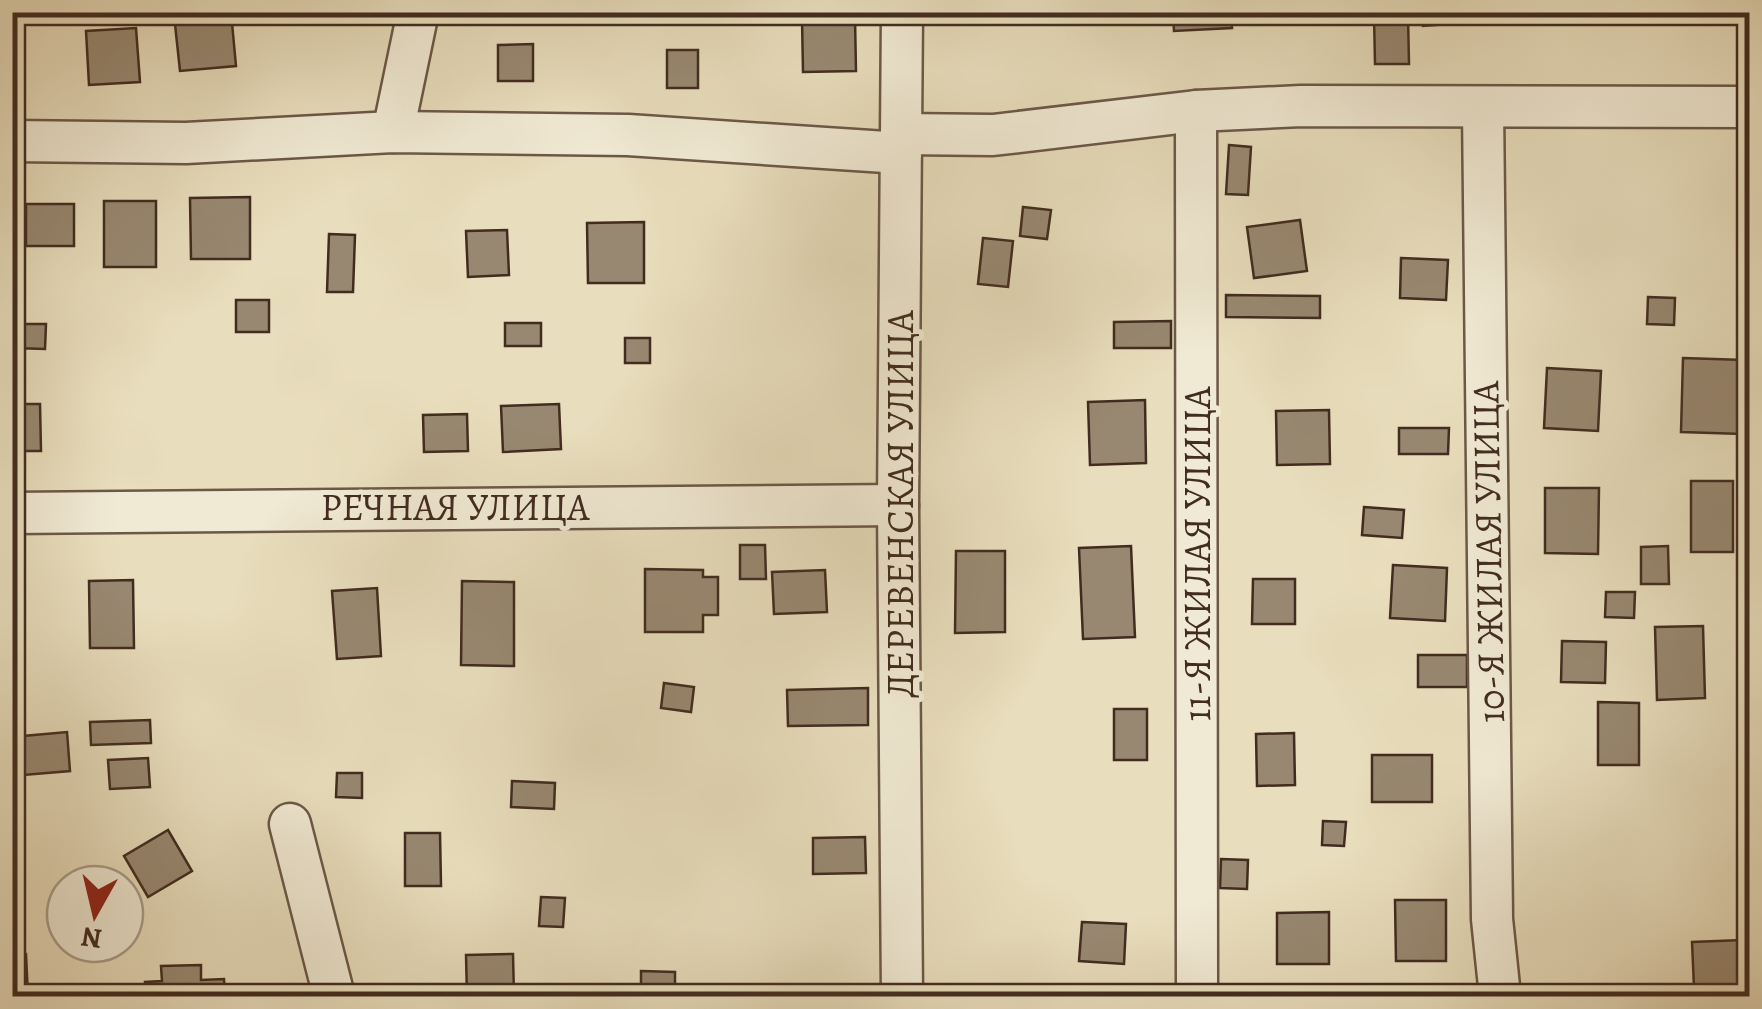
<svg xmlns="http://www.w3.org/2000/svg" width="1762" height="1009" viewBox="0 0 1762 1009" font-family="Alegreya,serif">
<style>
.building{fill:#988871;stroke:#422c20;stroke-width:2.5}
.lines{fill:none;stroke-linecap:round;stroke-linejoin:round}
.minor-casing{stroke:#6c5847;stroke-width:45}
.minor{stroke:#f0e9d3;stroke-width:40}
.labels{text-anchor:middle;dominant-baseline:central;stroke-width:10;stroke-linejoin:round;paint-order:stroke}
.street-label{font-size:38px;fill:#422c20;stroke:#f0e9d3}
</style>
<rect width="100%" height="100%" fill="#e8ddbc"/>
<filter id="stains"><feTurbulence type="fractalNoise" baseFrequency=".002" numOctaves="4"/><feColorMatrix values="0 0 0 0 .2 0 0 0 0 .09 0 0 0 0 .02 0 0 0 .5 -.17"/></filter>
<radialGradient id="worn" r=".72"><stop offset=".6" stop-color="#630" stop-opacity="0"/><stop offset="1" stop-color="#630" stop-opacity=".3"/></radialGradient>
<g class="building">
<polygon points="204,12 231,12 236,66 180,71 174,15"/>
<polygon points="1173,12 1231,12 1232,28 1174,31"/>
<polygon points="1423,12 1491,12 1491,21 1423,26"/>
<polygon points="1374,15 1408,15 1409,64 1375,64"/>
<polygon points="855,18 856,71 803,72 802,19"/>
<polygon points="136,28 140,82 89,85 86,31"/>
<polygon points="533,44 533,81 498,81 498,45"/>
<rect x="667" y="50" width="31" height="38"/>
<polygon points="1229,145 1251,147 1248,195 1226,194"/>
<polygon points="250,197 250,259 191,259 190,198"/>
<rect x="104" y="201" width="52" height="66"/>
<rect x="26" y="204" width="48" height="42"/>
<polygon points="1023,207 1051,210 1047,239 1020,236"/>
<polygon points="1300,220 1307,271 1254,278 1247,227"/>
<polygon points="644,222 644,283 588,283 587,223"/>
<polygon points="507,230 509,275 468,277 466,231"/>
<polygon points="329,234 355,235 353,292 327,292"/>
<polygon points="983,238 1013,241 1008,287 978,284"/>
<polygon points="1401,258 1448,260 1446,300 1400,298"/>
<polygon points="1226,295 1320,296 1320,318 1226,317"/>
<polygon points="1648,297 1675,298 1674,325 1647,324"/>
<rect x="236" y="300" width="33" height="32"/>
<polygon points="1171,321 1171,348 1114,348 1114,322"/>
<rect x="505" y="323" width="36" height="23"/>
<polygon points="12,324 46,324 45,349 12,348"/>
<rect x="625" y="338" width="25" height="25"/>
<polygon points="1683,358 1744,360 1742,434 1681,432"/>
<polygon points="1547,368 1601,371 1598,431 1544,428"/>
<polygon points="1145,400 1146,463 1090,465 1088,402"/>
<polygon points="12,404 40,404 41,451 12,451"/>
<polygon points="559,404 561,449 503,452 501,406"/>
<polygon points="1329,410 1330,464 1277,465 1276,411"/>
<polygon points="467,414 468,451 424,452 423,415"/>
<polygon points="1399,428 1449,428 1448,454 1399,454"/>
<rect x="1691" y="481" width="42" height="71"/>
<polygon points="1545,488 1599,488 1598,554 1545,553"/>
<polygon points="1364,507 1404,510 1402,538 1362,535"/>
<polygon points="740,545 765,545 766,579 740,579"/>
<polygon points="1131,546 1135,637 1083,639 1079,548"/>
<polygon points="1668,546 1669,584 1641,584 1641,547"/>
<polygon points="956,551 1005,551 1005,632 955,633"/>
<polygon points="1393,565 1447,568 1445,621 1390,618"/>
<polygon points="645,569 703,570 703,577 718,577 718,615 703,615 703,632 645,632"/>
<polygon points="825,570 827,612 774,614 772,572"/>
<polygon points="1253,579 1295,579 1295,624 1252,624"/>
<polygon points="133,580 134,648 90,648 89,581"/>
<polygon points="462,581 514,582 514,666 461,665"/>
<polygon points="377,588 381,656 337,659 332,591"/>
<polygon points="1606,592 1635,592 1634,618 1605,617"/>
<polygon points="1703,626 1705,698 1657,700 1655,627"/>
<polygon points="1562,641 1606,642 1605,683 1561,682"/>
<rect x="1418" y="655" width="49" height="32"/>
<polygon points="664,683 694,687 691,712 661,708"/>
<polygon points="868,688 868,725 788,726 787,690"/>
<polygon points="1598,702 1639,703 1639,765 1598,765"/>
<rect x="1114" y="709" width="33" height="51"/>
<polygon points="150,720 151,743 91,745 90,722"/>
<polygon points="67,732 70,771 12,776 12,737"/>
<polygon points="1294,733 1295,785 1257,786 1256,734"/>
<rect x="1372" y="755" width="60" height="47"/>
<polygon points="148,758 150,787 110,789 108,760"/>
<polygon points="337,773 362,773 362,798 336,797"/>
<polygon points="512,781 555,783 554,809 511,807"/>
<polygon points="1323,821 1346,822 1344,846 1322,845"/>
<polygon points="168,830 192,871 148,897 124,856"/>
<polygon points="405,833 440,833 441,886 405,886"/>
<polygon points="865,837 866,873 813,874 813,838"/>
<polygon points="1221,859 1248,860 1247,889 1220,888"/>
<polygon points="541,897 565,898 563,927 539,926"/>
<polygon points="1395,900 1446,900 1446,961 1396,961"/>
<polygon points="1329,912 1329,964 1277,964 1277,913"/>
<polygon points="1082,922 1126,924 1124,964 1079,961"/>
<polygon points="1742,940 1744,986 1694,988 1692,942"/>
<polygon points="26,954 28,996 12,996 12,955"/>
<polygon points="513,954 514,996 467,996 466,955"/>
<polygon points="201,965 201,980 224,979 225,996 146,996 145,982 162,981 161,966"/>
<polygon points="641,971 675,972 675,996 641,996"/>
<rect x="1428" y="989" width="35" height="7"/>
</g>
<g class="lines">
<defs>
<g id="minor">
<polyline points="1483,108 1492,919 1500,996"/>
<polyline points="1196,111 1197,996"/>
<polyline points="393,132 418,12"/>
<polyline points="901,134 993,135 1196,111 1301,106 1750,107"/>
<polyline points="12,141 186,143 393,132 628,135 901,153"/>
<polyline points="12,513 898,505"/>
<polyline points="290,824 334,996"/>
<polyline points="902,996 898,505 902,12"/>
</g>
</defs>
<use href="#minor" class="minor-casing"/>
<use href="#minor" class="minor"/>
</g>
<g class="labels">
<g class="street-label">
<text transform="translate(900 504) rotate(-90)">ДЕРЕВЕНСКАЯ УЛИЦА</text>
<text x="455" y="507">РЕЧНАЯ УЛИЦА</text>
<text transform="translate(1488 552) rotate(-91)">10-Я ЖИЛАЯ УЛИЦА</text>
<text transform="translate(1197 554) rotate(-90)">11-Я ЖИЛАЯ УЛИЦА</text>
</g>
</g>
<rect width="1762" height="1009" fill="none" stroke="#e8ddbc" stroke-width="50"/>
<rect x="15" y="15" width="1732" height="979" fill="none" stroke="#422c20" stroke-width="5"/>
<rect x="25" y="25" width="1712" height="959" fill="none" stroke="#422c20" stroke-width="2.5"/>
<g transform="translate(95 914) rotate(188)"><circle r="48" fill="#f0e9d3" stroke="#aa9d8b" stroke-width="2.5"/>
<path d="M0-8L18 38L0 25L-18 38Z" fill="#8f2418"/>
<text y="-15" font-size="28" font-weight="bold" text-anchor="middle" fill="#422c20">N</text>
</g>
<rect width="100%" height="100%" filter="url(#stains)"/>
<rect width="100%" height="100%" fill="url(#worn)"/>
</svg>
